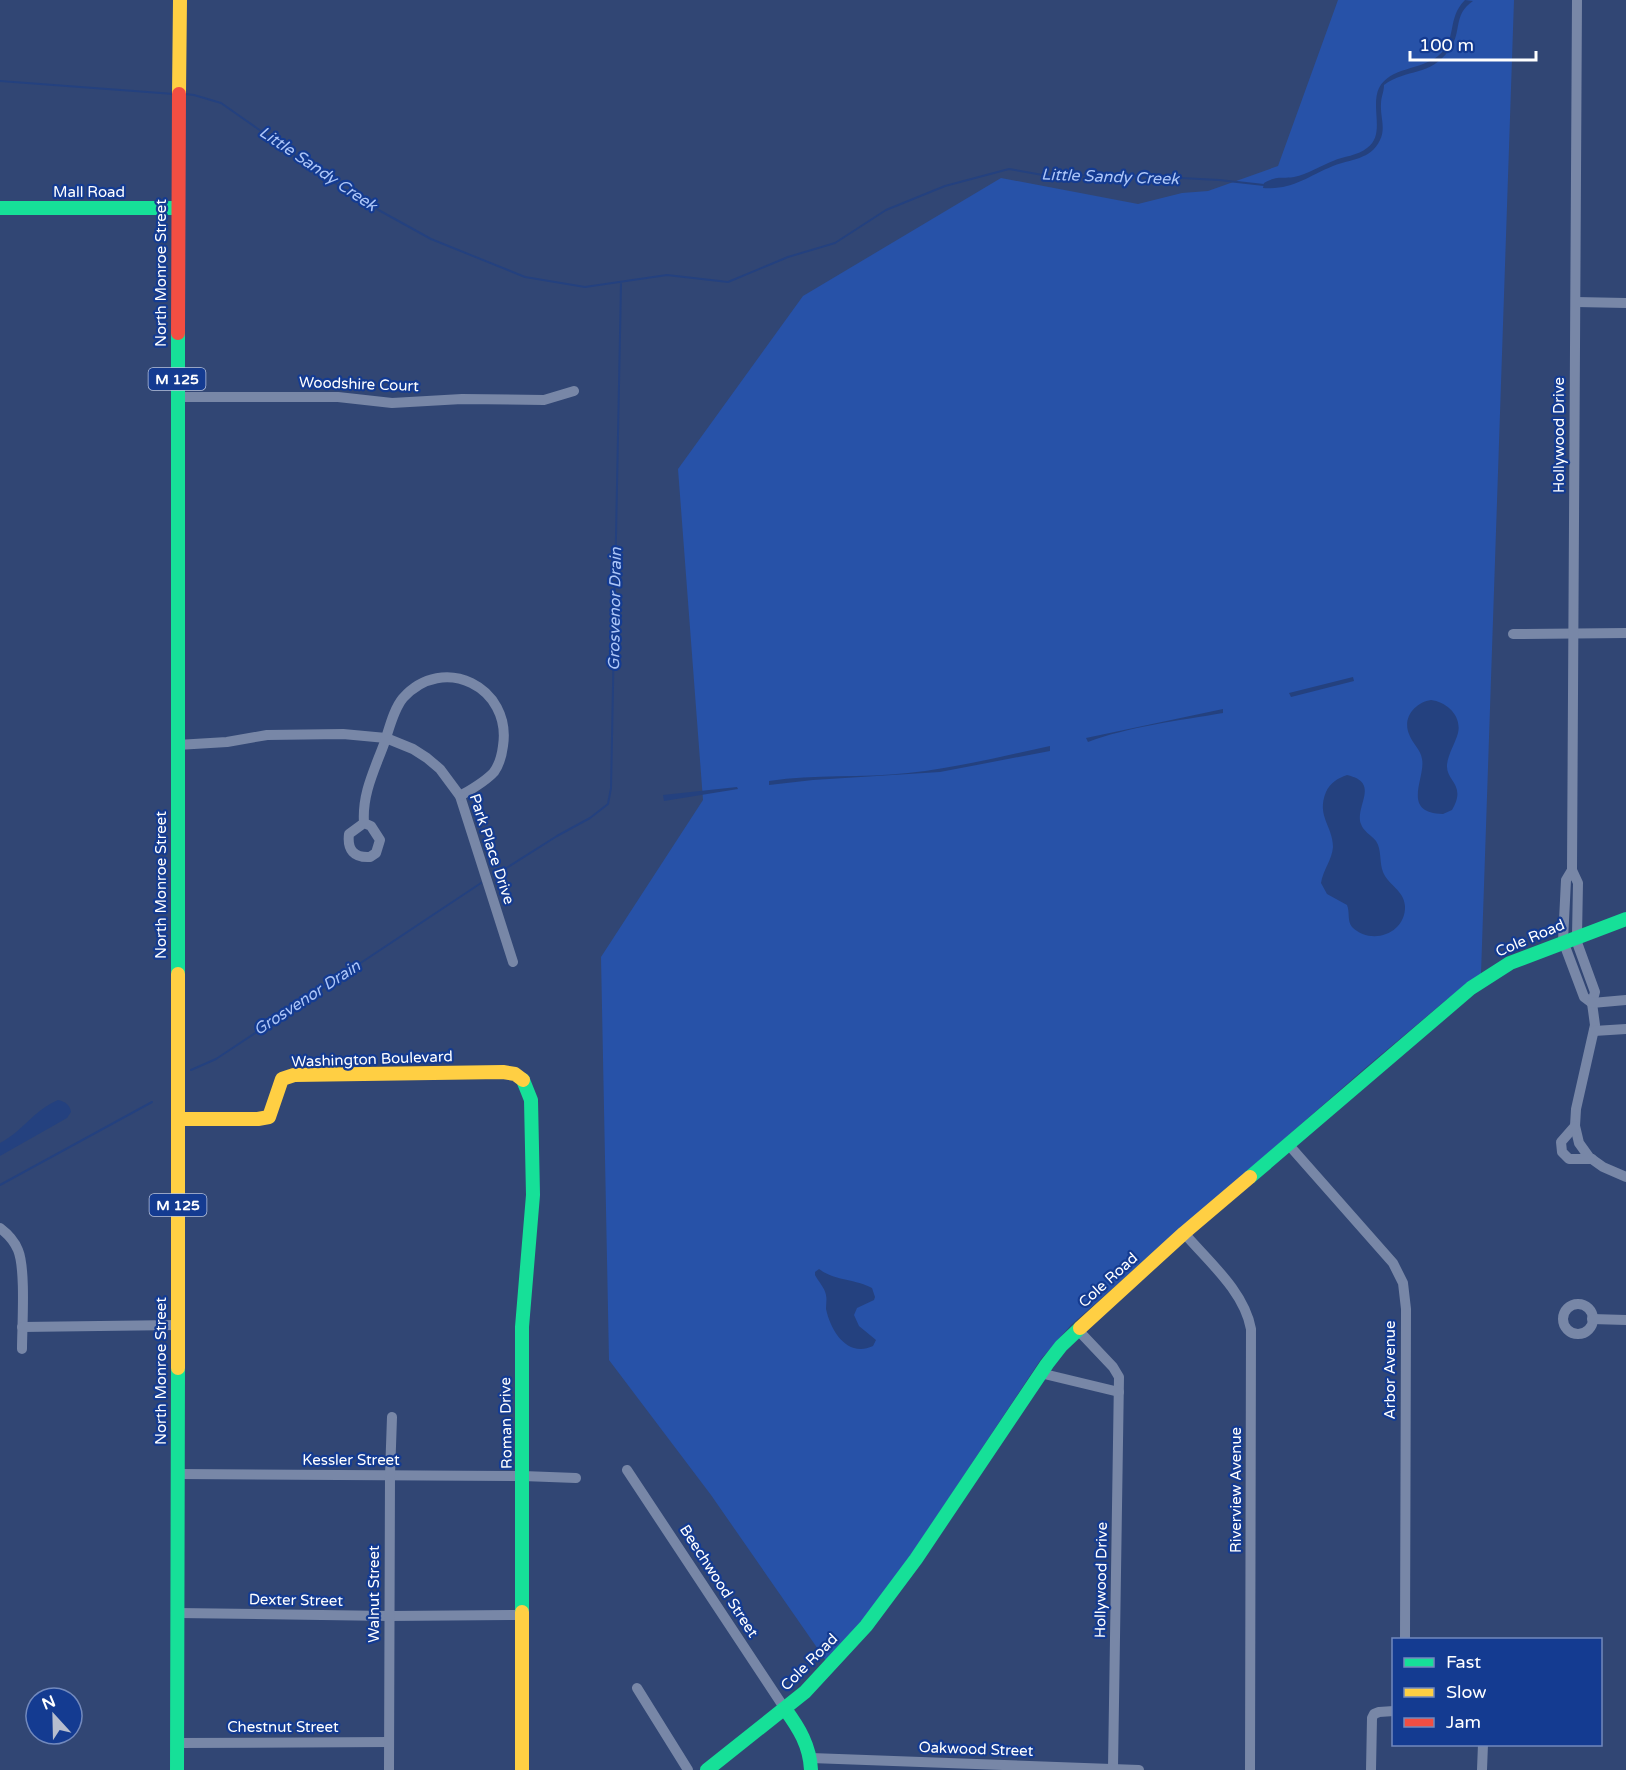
<svg xmlns="http://www.w3.org/2000/svg" width="1626" height="1770" viewBox="0 0 1626 1770" font-family="'Varela Round',sans-serif">
<style>
.green{fill:#2752a8}
.water{fill:#24417f}
.lines{fill:none;stroke-linecap:round;stroke-linejoin:round}
.stream{stroke:#24417f;stroke-width:2}
.street{stroke:#7887a7;stroke-width:10}
.fast{stroke:#16e098;stroke-width:14}
.slow{stroke:#ffcf43;stroke-width:14}
.jam{stroke:#f24e42;stroke-width:14}
.labels{text-anchor:middle;dominant-baseline:central;stroke-width:4.5;stroke-linejoin:round;paint-order:stroke}
.shield{fill:#143b91;stroke:#b8c4de;stroke-width:1.5}
.shield-label{font-size:14px;font-weight:bold;fill:#fff}
.street-label{font-size:15px;fill:#fff;stroke:#143b91}
.water-label{font-size:16px;font-style:italic;fill:#adc6f8;stroke:#143b91}
</style>
<rect width="100%" height="100%" fill="#314674"/>
<polygon class="green" points="1338,0 1514,0 1481,974 1446,1000 1364,1069 1071,1325 1041,1359 909,1558 874,1607 827,1662 711,1495 609,1360 601,957 703,800 678,469 803,296 1001,178 1138,204 1182,193 1208,191 1278,166"/>
<g class="water">
<path d="M 1465,0 L 1473,1 C 1452,15 1463,32 1449,50 C 1430,77 1407,68 1384,85 C 1384,92 1381,97 1381,104 C 1380,116 1386,128 1380,140 C 1371,160 1350,159 1333,166 C 1306,177 1293,190 1263,188 L 1264,183 C 1278,175 1281,179 1294,177 C 1308,174 1320,166 1333,161 C 1344,156 1357,156 1367,148 C 1386,135 1370,107 1379,88 C 1390,67 1421,70 1438,56 C 1458,40 1446,19 1465,0 Z"/>
<polygon points="1353,677 1354,681 1291,697 1289,693"/>
<path d="M 1431,700 C 1447,702 1462,716 1458,733 C 1455,744 1448,754 1447,765 C 1446,782 1467,784 1452,810 L 1443,814 C 1400,813 1426,778 1422,759 C 1421,750 1412,743 1409,734 C 1402,717 1416,702 1431,700 Z"/>
<path d="M 1223,709 L 1223,713 C 1182,720 1127,727 1088,742 L 1086,738 Z"/>
<path d="M 1050,746 L 1050,751 L 940,772 L 813,780 L 769,785 L 769,781 C 815,774 862,778 908,773 C 956,768 1003,756 1050,746 Z"/>
<path d="M 1347,775 C 1381,783 1355,805 1361,824 C 1363,831 1371,835 1376,841 C 1382,850 1379,862 1383,872 C 1388,885 1404,890 1405,906 C 1406,934 1371,946 1352,927 C 1347,921 1350,912 1347,905 L 1327,894 L 1321,883 C 1323,870 1332,860 1333,847 C 1333,826 1316,816 1326,792 C 1330,783 1338,778 1347,775 Z"/>
<polygon points="737,787 738,789 664,801 663,795"/>
<path d="M 58,1100 C 66,1102 70,1105 71,1112 L 67,1118 L 0,1156 L 0,1143 C 23,1131 34,1110 58,1100 Z"/>
<path d="M 819,1269 C 835,1281 856,1279 872,1288 L 875,1297 L 874,1300 L 857,1308 L 854,1315 L 859,1326 L 876,1340 L 873,1346 C 848,1358 831,1332 826,1309 C 826,1304 827,1300 826,1295 C 825,1288 818,1281 815,1275 L 815,1272 Z"/>
</g>
<g class="lines">
<g class="stream">
<polyline points="0,81 174,94"/>
<polyline points="185,94 194,95 221,103 355,197 431,239 525,277 585,287 667,275 728,282 788,257 835,243 886,210 945,186 1009,169 1054,177 1104,174 1219,180 1264,185"/>
<polyline points="497,874 557,836 590,818 608,804 611,788 621,284"/>
<polyline points="191,1070 216,1059 481,883"/>
<polyline points="0,1185 152,1102"/>
</g>
<g class="street">
<polyline points="1576,302 1626,303"/>
<polyline points="177,397 338,397 392,403 462,399 544,400 574,391"/>
<polyline points="1513,634 1626,633"/>
<polyline points="177,745 227,742 267,735 343,734 386,738 413,749 427,758 440,769 460,796 513,962"/>
<path d="M 364,823 L 371,826 L 380,840 L 376,853 L 370,857 C 354,858 347,850 349,834 L 364,823 C 362,794 374,771 384,744 C 389,730 393,710 403,698 C 443,653 512,687 503,746 C 502,754 499,765 494,772 C 485,782 472,789 460,796"/>
<polyline points="1572,870 1566,880 1563,941 1584,997 1592,1003"/>
<polyline points="1577,936 1578,883 1572,870 1577,0"/>
<polyline points="1575,937 1595,992 1592,1003 1595,1025 1576,1109 1575,1126 1579,1143 1589,1157 1603,1167 1626,1177"/>
<polyline points="1592,1003 1626,1000"/>
<polyline points="1594,1031 1626,1029"/>
<polyline points="1575,1126 1561,1142 1562,1152 1569,1159 1592,1159"/>
<polyline points="1288,1144 1393,1263 1403,1283 1406,1309 1405,1640"/>
<path d="M 0,1228 C 8,1234 14,1240 18,1250 C 26,1269 22,1327 22,1349"/>
<path d="M 1184,1233 C 1208,1261 1244,1291 1251,1329 L 1250,1770"/>
<circle cx="1578" cy="1319" r="15"/>
<polyline points="1592,1319 1626,1320"/>
<polyline points="22,1327 177,1325"/>
<polyline points="1078,1330 1113,1367 1119,1377 1113,1768"/>
<polyline points="1040,1373 1119,1392"/>
<polyline points="627,1470 785,1709"/>
<polyline points="178,1474 523,1476 576,1478"/>
<polyline points="178,1613 389,1616 522,1615"/>
<polyline points="637,1688 688,1770"/>
<polyline points="177,1743 389,1742"/>
<polyline points="811,1758 1139,1770"/>
<polyline points="389,1770 390,1475 392,1417"/>
<polyline points="1371,1770 1372,1718 1374,1714 1379,1712 1394,1711"/>
<polyline points="1482,1770 1483,1744"/>
</g>
<g class="fast">
<polyline points="0,208 177,208"/>
<polyline points="178,974 178,333"/>
<polyline points="1250,1177 1471,988 1510,963 1626,919"/>
<polyline points="522,1612 522,1327 533,1195 531,1100 523,1080"/>
<path d="M 785,1709 C 799,1728 810,1746 811,1770"/>
<polyline points="177,1770 178,1368"/>
<polyline points="707,1770 805,1692 866,1626 916,1559 1047,1364 1061,1346 1080,1328"/>
</g>
<g class="slow">
<polyline points="179,94 180,0"/>
<polyline points="178,974 178,1368"/>
<polyline points="178,1119 258,1119 269,1117 282,1079 294,1075 503,1072 515,1074 523,1080"/>
<polyline points="1080,1328 1184,1233 1250,1177"/>
<polyline points="522,1612 522,1770"/>
</g>
<polyline class="jam" points="178,333 179,94"/>
</g>
<g class="labels">
<g class="shield">
<rect x="148.5" y="368" width="57" height="22" rx="4.5"/>
<rect x="149.5" y="1194" width="57" height="22" rx="4.5"/>
</g>
<g class="shield-label">
<text x="177" y="379">M 125</text>
<text x="178" y="1205">M 125</text>
</g>
<g class="street-label">
<text x="89" y="192">Mall Road</text>
<text transform="translate(161 273) rotate(-90)">North Monroe Street</text>
<text transform="translate(359 384) rotate(2)">Woodshire Court</text>
<text transform="translate(1559 435) rotate(-90)">Hollywood Drive</text>
<text transform="translate(492 849) rotate(72)">Park Place Drive</text>
<text transform="translate(161 885) rotate(-90)">North Monroe Street</text>
<text transform="translate(1530 938) rotate(-23)">Cole Road</text>
<text transform="translate(372 1059) rotate(-2)">Washington Boulevard</text>
<text transform="translate(1108 1280) rotate(-42)">Cole Road</text>
<text transform="translate(1390 1370) rotate(-90)">Arbor Avenue</text>
<text transform="translate(161 1371) rotate(-90)">North Monroe Street</text>
<text transform="translate(506 1423) rotate(-91)">Roman Drive</text>
<text x="351" y="1460">Kessler Street</text>
<text transform="translate(1236 1490) rotate(-90)">Riverview Avenue</text>
<text transform="translate(1101 1580) rotate(-89)">Hollywood Drive</text>
<text transform="translate(719 1581) rotate(57)">Beechwood Street</text>
<text transform="translate(374 1594) rotate(-90)">Walnut Street</text>
<text transform="translate(296 1600) rotate(1)">Dexter Street</text>
<text transform="translate(809 1662) rotate(-45)">Cole Road</text>
<text x="283" y="1727">Chestnut Street</text>
<text transform="translate(976 1749) rotate(2)">Oakwood Street</text>
</g>
<g class="water-label">
<text transform="translate(318 169) rotate(34)">Little Sandy Creek</text>
<text transform="translate(1110 177) rotate(2)">Little Sandy Creek</text>
<text transform="translate(615 609) rotate(-89)">Grosvenor Drain</text>
<text transform="translate(307 998) rotate(-33)">Grosvenor Drain</text>
</g>
</g>
<rect x="1392" y="1638" width="210" height="108" fill="#143b91" stroke="#7289bd" stroke-width="1.5"/>
<rect x="1404" y="1658" width="30" height="9" fill="#16e098" stroke="#7289bd" stroke-width="1.5"/>
<text x="1446" y="1668" font-size="18" fill="#ffffff">Fast</text>
<rect x="1404" y="1688" width="30" height="9" fill="#ffcf43" stroke="#7289bd" stroke-width="1.5"/>
<text x="1446" y="1698" font-size="18" fill="#ffffff">Slow</text>
<rect x="1404" y="1718" width="30" height="9" fill="#f24e42" stroke="#7289bd" stroke-width="1.5"/>
<text x="1446" y="1728" font-size="18" fill="#ffffff">Jam</text>
<g transform="translate(54 1716) rotate(338)"><circle r="28" fill="#143b91" stroke="#7289bd" stroke-width="1.5"/>
<path d="M0-4.5L10 22L0 15L-10 22Z" fill="#b7bece"/>
<text y="-9" font-size="16" font-weight="bold" text-anchor="middle" fill="#ffffff">N</text>
</g>
<path d="M1410 51v9h126v-9" fill="none" stroke="#ffffff" stroke-width="3"/>
<text x="1419" y="51" font-size="18" fill="#ffffff" stroke="#143b91" stroke-width="4.5" paint-order="stroke">100 m</text>
</svg>
